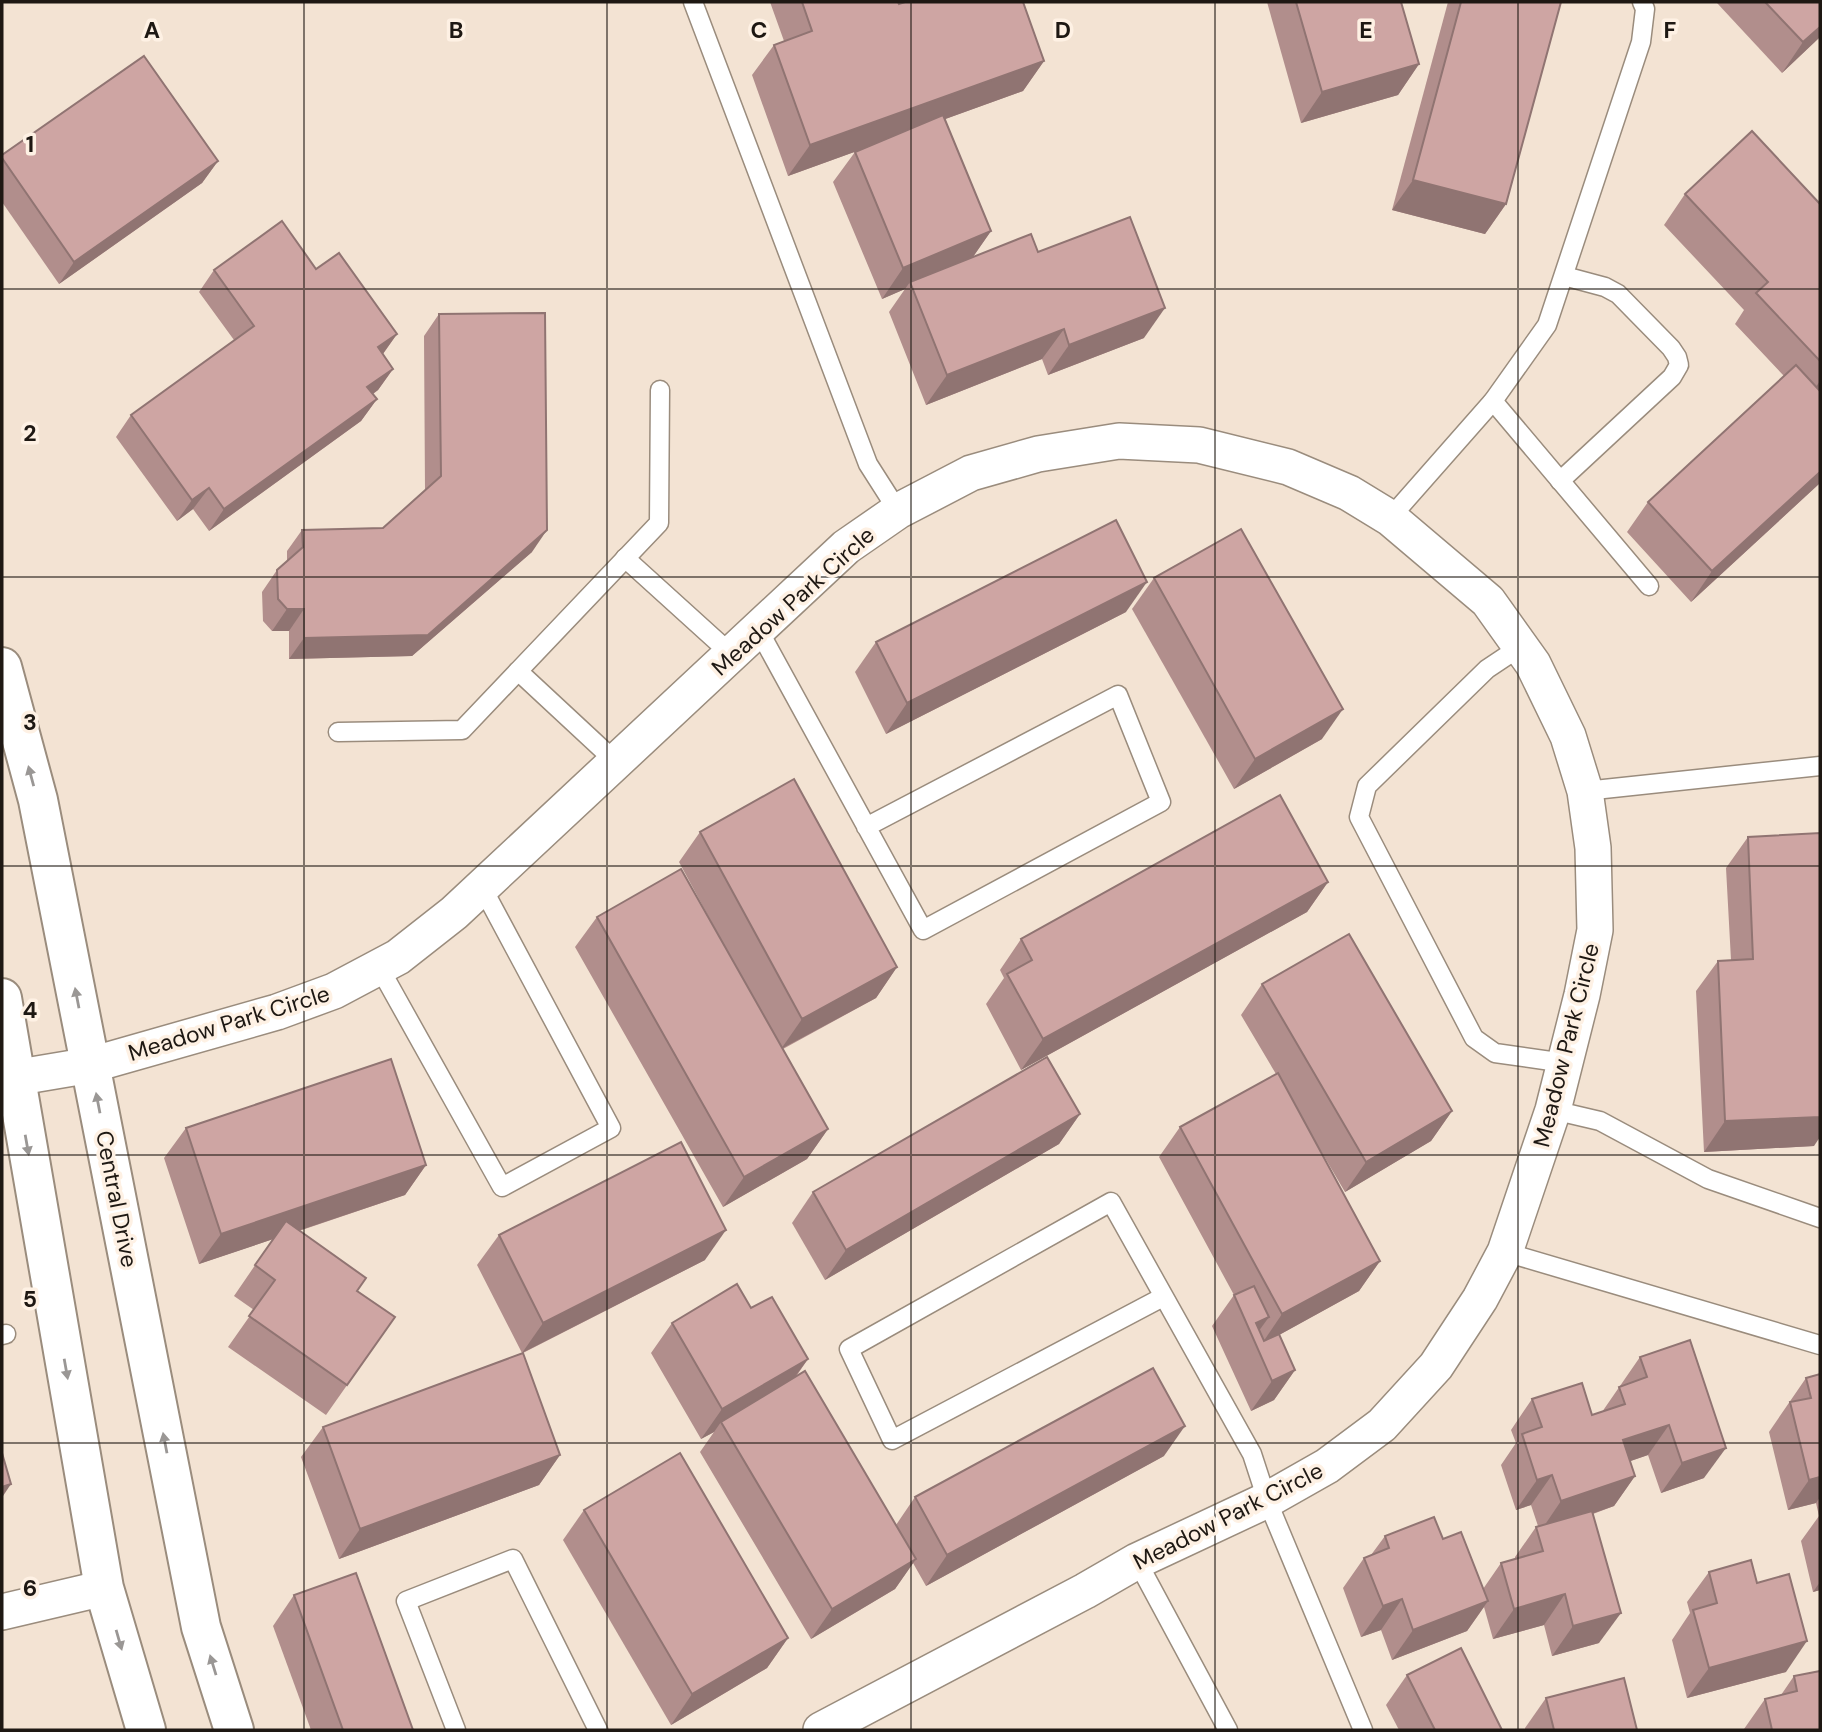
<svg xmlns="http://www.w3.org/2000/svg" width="1822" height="1732" viewBox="0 0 1822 1732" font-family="'DM Sans',sans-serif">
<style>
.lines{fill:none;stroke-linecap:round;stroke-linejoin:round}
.service-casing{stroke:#9a8c7d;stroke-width:21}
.minor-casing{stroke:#9a8c7d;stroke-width:38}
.secondary-casing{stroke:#9a8c7d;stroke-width:42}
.service{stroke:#fff;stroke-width:18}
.minor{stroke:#fff;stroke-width:35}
.secondary{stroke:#fff;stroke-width:38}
.wall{fill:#b18e8c}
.shaded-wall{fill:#907472}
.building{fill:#cea5a3;stroke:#907472;stroke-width:2}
.oneway{fill:#9a9795}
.grid{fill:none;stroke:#1e1813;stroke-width:2;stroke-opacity:0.55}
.labels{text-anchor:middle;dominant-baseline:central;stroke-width:7;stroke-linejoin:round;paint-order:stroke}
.street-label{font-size:23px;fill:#1e1813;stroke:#fef1e4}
.grid-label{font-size:23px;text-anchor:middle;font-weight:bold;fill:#1e1813;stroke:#fef1e4;stroke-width:7;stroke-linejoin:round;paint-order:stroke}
</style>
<rect width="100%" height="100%" fill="#f3e3d3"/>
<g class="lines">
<defs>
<g id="service">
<polyline points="693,2 868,464 898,511"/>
<polyline points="1493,401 1649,586"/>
<polyline points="1560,481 1672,377 1679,365 1677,357 1671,348 1618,294 1605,287 1564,276"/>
<polyline points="1390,518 1493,401 1547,325 1641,42 1645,9 1642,2"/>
<polyline points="625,558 731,654"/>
<polyline points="758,629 923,930 1161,802 1118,695 866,827"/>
<polyline points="1520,647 1487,669 1367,786 1359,817 1474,1038 1495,1053 1565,1063"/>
<polyline points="518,671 616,762"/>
<polyline points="338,732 462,730 659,523 660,390"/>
<polyline points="1585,791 1820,766"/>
<polyline points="379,967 502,1187 611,1128 482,887"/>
<polyline points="1553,1110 1600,1121 1708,1179 1820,1218"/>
<polyline points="1505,1252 1820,1345"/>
<polyline points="1163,1297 892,1440 849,1349 1111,1202 1252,1454 1267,1500 1363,1730"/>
<polyline points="2,1335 6,1334"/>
<polyline points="1137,1561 1228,1730"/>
<polyline points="456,1730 406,1601 513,1559 598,1730"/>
</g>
<g id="minor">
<polyline points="2,1080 91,1065 277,1012 334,991 398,957 454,913 846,547 898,511 971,473 1038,454 1119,441 1199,445 1288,467 1349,493 1390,518 1488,601 1533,664 1568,736 1585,791 1593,848 1595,930 1582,995 1553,1110 1505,1252 1480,1299 1436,1366 1382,1425 1327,1466 1267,1500 1137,1561 1085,1591 821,1730"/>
<polyline points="2,1612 104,1588"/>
</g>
<g id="secondary">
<polyline points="2,667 38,800 201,1627 234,1730"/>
<polyline points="2,998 104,1588 146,1730"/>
</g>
</defs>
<use href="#service" class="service-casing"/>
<use href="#minor" class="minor-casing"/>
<use href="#secondary" class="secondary-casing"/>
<use href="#service" class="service"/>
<use href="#minor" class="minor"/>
<use href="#secondary" class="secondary"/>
</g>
<g class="wall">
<polygon points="770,2 898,2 899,4 1044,61 1023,91 945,119 991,231 973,257 1038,252 1144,338 1048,375 1042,359 926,405 889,312 905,289 882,299 833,182 855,152 857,151 788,176 752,75 774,45 784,41"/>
<polygon points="1267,2 1401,2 1419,64 1398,95 1301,123"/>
<polygon points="1448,2 1561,2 1506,204 1485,234 1392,210"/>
<polygon points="1718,2 1820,2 1820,37 1782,73 1717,3"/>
<polygon points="2,155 218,161 202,183 59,284 2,202"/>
<polygon points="1685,194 1820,204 1820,388 1818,389 1820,483 1691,602 1627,532 1648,502 1784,376 1735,324 1744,310 1664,225"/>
<polygon points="316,269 397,334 383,354 393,369 378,390 373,394 377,399 361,421 209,531 193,509 177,521 116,437 131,415 234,340 199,292 214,270"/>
<polygon points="439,314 532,552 412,656 289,659 289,631 272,631 263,621 262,592 277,570 287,561 287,551 302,530 383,528 425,490 424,336"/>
<polygon points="1154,578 1322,739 1234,789 1132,609"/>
<polygon points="1126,612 886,734 855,672 876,642"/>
<polygon points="700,832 897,967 876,998 783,1049 828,1129 807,1159 723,1207 575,947 597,917 726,949 679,862"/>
<polygon points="1748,837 1814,1146 1704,1152 1696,991 1718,961 1731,960 1726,868"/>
<polygon points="1328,882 1307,912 1021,1070 986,1004 1004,978 1000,970 1021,939"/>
<polygon points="1262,984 1452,1111 1431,1141 1345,1192 1318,1146 1380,1261 1359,1291 1279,1335 1295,1370 1274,1400 1251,1411 1212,1326 1234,1295 1159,1157 1180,1127 1276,1074 1241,1015"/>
<polygon points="1080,1114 1059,1144 825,1280 792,1223 813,1192"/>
<polygon points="186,1128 426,1165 405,1195 299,1231 357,1291 395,1317 326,1415 228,1347 254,1310 234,1296 273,1239 199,1264 164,1158"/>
<polygon points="499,1235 705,1260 523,1353 560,1455 539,1485 339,1559 301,1457 323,1427 522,1353 477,1265"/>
<polygon points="751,1308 808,1359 795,1378 896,1525 915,1497 1164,1456 926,1586 913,1563 895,1589 811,1639 700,1452 714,1432 701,1439 651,1353 672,1323"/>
<polygon points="1640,1357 1704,1478 1661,1493 1648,1455 1630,1461 1635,1476 1614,1506 1593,1514 1599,1643 1552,1656 1544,1625 1493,1639 1484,1607 1467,1631 1392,1660 1381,1630 1361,1637 1343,1588 1364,1558 1371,1555 1385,1536 1443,1539 1483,1589 1501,1563 1515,1559 1515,1557 1536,1527 1538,1526 1531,1505 1516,1510 1501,1465 1516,1443 1511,1430 1532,1399 1592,1415 1602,1412"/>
<polygon points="1820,1374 1820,1590 1813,1592 1801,1541 1819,1516 1816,1503 1788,1510 1769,1432 1806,1378"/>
<polygon points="584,1510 788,1638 767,1668 671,1725 563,1540"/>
<polygon points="1709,1572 1757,1583 1786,1672 1687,1698 1672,1640 1690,1613 1687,1602"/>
<polygon points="294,1595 413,1730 311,1730 273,1626"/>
<polygon points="1407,1675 1502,1730 1399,1730 1386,1705"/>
<polygon points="1794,1676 1820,1730 1744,1730 1744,1729 1765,1699 1781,1695"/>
<polygon points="1546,1698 1637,1730 1525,1730 1525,1728"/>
</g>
<g class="shaded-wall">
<polygon points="1820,27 1820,37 1782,73 1803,42"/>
<polygon points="1044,61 1023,91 788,176 810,145"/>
<polygon points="1419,64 1398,95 1301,123 1322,92"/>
<polygon points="218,161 202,183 59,284 74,262"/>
<polygon points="1413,180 1506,204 1485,234 1392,210"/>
<polygon points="991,231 970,261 910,282 905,289 882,299 903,268"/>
<polygon points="1165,308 1144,338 1048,375 1069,345"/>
<polygon points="1064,329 1042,359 926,405 947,375"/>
<polygon points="397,334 382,355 378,347"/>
<polygon points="393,369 378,390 352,409 367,387"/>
<polygon points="1820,381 1820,388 1807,400"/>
<polygon points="377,399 361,421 209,531 224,509"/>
<polygon points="1820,472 1820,483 1691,602 1712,571"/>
<polygon points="209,488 193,509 177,521 192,500"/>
<polygon points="547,530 532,552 412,656 289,659 304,638"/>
<polygon points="1147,582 1126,612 886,734 907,703"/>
<polygon points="287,609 304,609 289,631 272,631"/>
<polygon points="1343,709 1322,739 1234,789 1255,759"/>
<polygon points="1328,882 1307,912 1021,1070 1043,1039"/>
<polygon points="897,967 876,998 781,1049 802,1019"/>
<polygon points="1452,1111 1431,1141 1345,1192 1366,1162"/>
<polygon points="1080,1114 1059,1144 825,1280 846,1250"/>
<polygon points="1820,1117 1820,1137 1814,1146 1704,1152 1725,1121"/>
<polygon points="828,1129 807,1159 723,1207 744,1177"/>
<polygon points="426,1165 405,1195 199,1264 221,1234"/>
<polygon points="726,1230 705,1260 522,1353 543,1323"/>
<polygon points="1380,1261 1359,1291 1261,1345 1282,1314"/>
<polygon points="1269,1317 1253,1339 1256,1323"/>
<polygon points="808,1359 786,1389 721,1422 714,1432 701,1439 722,1409"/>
<polygon points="1295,1370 1274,1400 1251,1411 1272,1381"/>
<polygon points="1669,1425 1648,1455 1602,1471 1623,1440"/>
<polygon points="1185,1426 1164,1456 926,1586 947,1555"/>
<polygon points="1726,1448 1704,1478 1661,1493 1682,1463"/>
<polygon points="560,1455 539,1485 339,1559 360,1529"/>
<polygon points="1552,1475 1531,1505 1516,1510 1537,1480"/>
<polygon points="1635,1476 1614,1506 1540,1532 1561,1501"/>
<polygon points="1820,1477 1820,1497 1816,1503 1788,1510 1809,1480"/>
<polygon points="11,1484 3,1496 2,1496 2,1487"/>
<polygon points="916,1559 895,1589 811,1639 832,1609"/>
<polygon points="1820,1582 1820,1590 1813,1592"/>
<polygon points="1565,1594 1544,1625 1493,1639 1514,1609"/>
<polygon points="1402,1599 1381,1630 1361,1637 1383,1606"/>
<polygon points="1488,1601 1467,1631 1392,1660 1413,1630"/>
<polygon points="1621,1613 1599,1643 1552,1656 1573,1626"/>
<polygon points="788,1638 767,1668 671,1725 692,1694"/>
<polygon points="1807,1641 1786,1672 1687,1698 1709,1668"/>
</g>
<g class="building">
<polygon points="802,2 898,2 899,4 905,2 1023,2 1044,61 810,145 774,45 812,31"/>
<polygon points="1296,2 1401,2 1419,64 1322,92"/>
<polygon points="1461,2 1561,2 1506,204 1413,180"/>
<polygon points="1765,2 1820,2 1820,27 1803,42"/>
<polygon points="144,56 218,161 74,262 2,158 2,155"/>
<polygon points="943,115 991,231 903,268 855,152"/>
<polygon points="1752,131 1820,204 1820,361 1756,293 1768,282 1685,194"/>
<polygon points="1130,217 1165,308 1069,345 1064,329 947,375 910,282 1031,234 1038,252"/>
<polygon points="282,221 316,269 339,253 397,334 378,347 393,369 367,387 377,399 224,509 209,488 192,500 131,415 254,326 214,270"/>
<polygon points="545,313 547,530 428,635 304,638 304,609 287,609 278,599 277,570 303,547 302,530 383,528 441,476 439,314"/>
<polygon points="1796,365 1820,391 1820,472 1712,571 1648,502"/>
<polygon points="1116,520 1147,582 907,703 876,642"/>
<polygon points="1241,529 1343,709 1255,759 1154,578"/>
<polygon points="794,779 897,967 802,1019 700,832"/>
<polygon points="1280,795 1328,882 1043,1039 1007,974 1032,960 1021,939"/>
<polygon points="1820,833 1820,1117 1725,1121 1718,961 1753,959 1748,837"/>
<polygon points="681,869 828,1129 744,1177 597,917"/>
<polygon points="1349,934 1452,1111 1366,1162 1262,984"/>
<polygon points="1047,1057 1080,1114 846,1250 813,1192"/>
<polygon points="391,1059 426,1165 221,1234 186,1128"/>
<polygon points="1278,1073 1380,1261 1282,1314 1180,1127"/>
<polygon points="681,1142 726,1230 543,1323 499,1235"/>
<polygon points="286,1221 366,1278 357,1291 395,1317 347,1385 249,1316 275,1280 255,1265"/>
<polygon points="737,1284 751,1308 772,1297 808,1359 722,1409 672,1323"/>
<polygon points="1254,1286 1269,1317 1256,1323 1264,1341 1279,1334 1295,1370 1272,1381 1234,1295"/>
<polygon points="1690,1340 1726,1448 1682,1463 1669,1425 1623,1440 1635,1476 1561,1501 1552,1475 1537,1480 1522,1434 1542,1427 1532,1399 1582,1383 1592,1415 1625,1404 1619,1387 1647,1377 1640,1357"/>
<polygon points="523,1353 560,1455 360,1529 323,1427"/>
<polygon points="1153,1368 1185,1426 947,1555 915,1497"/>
<polygon points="805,1371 916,1559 832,1609 721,1422"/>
<polygon points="1820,1374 1820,1477 1809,1480 1790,1402 1811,1398 1806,1378"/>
<polygon points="2,1453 11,1484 2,1487"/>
<polygon points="680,1453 788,1638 692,1694 584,1510"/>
<polygon points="1592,1511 1621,1613 1573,1626 1565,1594 1514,1609 1501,1563 1543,1551 1536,1527"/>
<polygon points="1434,1517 1443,1539 1461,1532 1488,1601 1413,1630 1402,1599 1383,1606 1364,1558 1389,1548 1385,1536"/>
<polygon points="1751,1560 1757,1583 1789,1574 1807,1641 1709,1668 1693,1610 1717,1603 1709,1572"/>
<polygon points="356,1573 413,1730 343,1730 294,1595"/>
<polygon points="1461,1648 1502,1730 1435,1730 1407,1675"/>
<polygon points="1820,1671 1820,1730 1772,1730 1765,1699 1797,1691 1794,1676"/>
<polygon points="1624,1678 1637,1730 1554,1730 1546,1698"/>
</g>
<defs><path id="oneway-solid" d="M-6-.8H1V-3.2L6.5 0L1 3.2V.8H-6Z" transform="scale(1.75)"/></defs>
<g class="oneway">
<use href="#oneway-solid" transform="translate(31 776) rotate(-105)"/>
<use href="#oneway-solid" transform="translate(77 998) rotate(-101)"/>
<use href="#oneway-solid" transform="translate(98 1103) rotate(-101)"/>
<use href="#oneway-solid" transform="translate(27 1145) rotate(80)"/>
<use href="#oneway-solid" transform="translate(66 1369) rotate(80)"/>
<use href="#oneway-solid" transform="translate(165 1443) rotate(-101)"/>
<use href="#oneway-solid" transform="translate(119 1640) rotate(74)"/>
<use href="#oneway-solid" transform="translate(213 1665) rotate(-107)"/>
</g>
<path class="grid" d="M 304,2 L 304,1730M 607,2 L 607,1730M 911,2 L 911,1730M 1215,2 L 1215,1730M 1518,2 L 1518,1730M 2,289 L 1820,289M 2,577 L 1820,577M 2,866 L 1820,866M 2,1155 L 1820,1155M 2,1443 L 1820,1443"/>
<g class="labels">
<g class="street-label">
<text transform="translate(793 601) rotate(-42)">Meadow Park Circle</text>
<text transform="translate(229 1023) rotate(-17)">Meadow Park Circle</text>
<text transform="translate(1566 1045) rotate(-76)">Meadow Park Circle</text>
<text transform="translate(117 1199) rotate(79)">Central Drive</text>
<text transform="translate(1228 1516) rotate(-27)">Meadow Park Circle</text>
</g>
</g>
<g class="grid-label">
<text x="152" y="38">A</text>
<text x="456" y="38">B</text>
<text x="759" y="38">C</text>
<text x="1063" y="38">D</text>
<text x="1366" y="38">E</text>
<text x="1670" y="38">F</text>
<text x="30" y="152">1</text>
<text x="30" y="441">2</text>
<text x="30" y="730">3</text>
<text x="30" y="1018">4</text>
<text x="30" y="1307">5</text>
<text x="30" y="1596">6</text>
</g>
<rect width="1822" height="1732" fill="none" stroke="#1e1813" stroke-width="7"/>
</svg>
